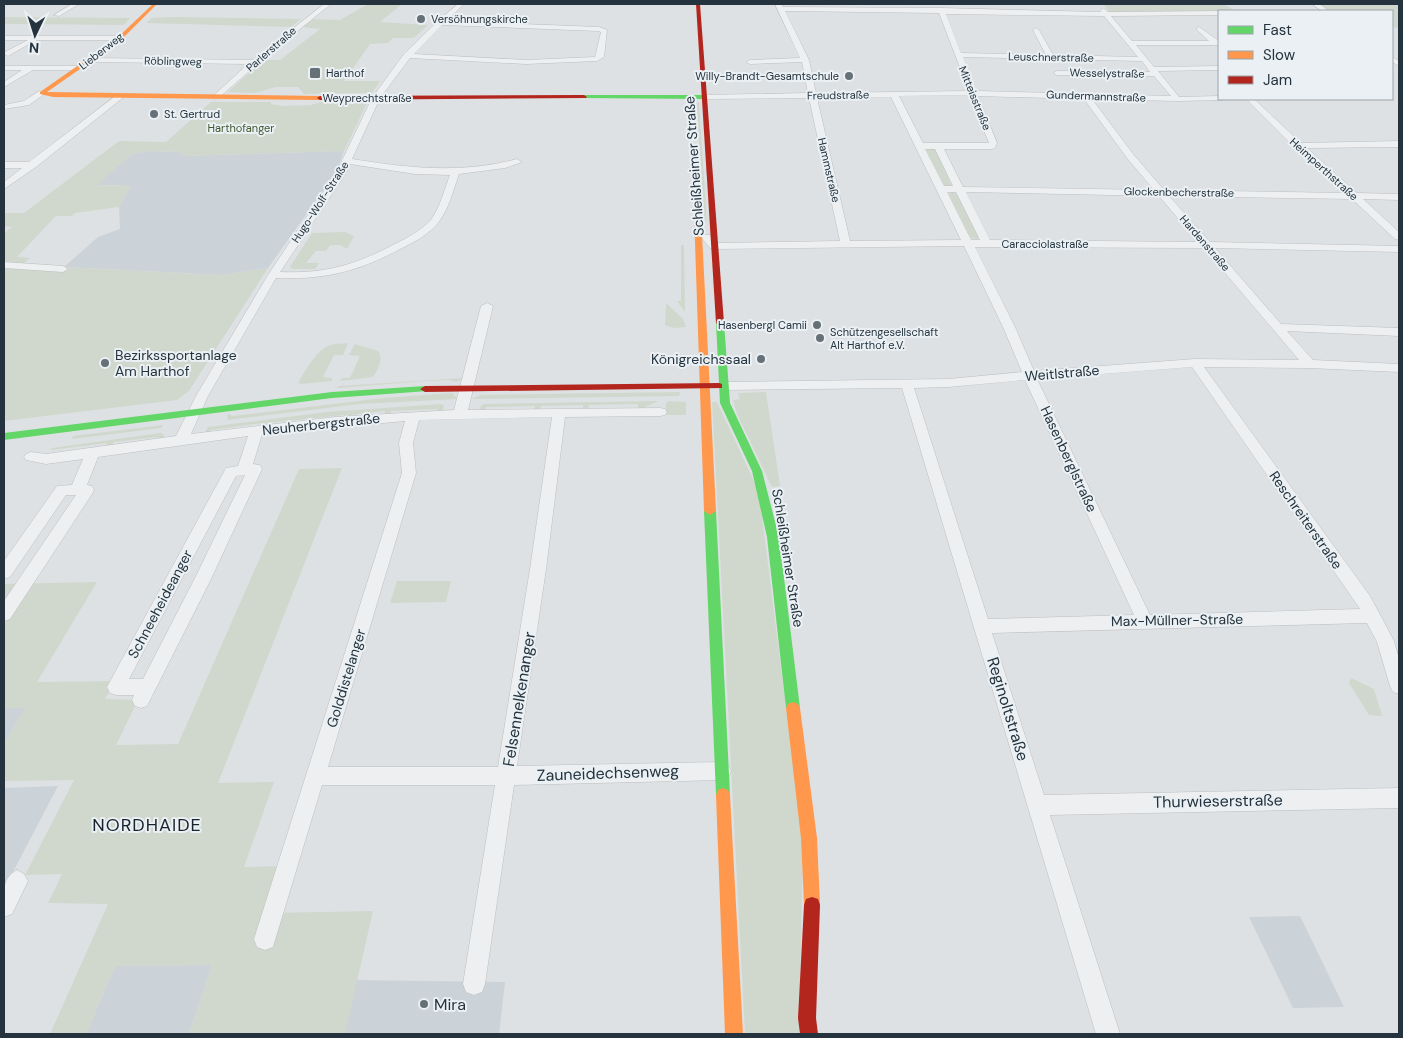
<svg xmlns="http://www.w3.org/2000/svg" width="1403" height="1038" viewBox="0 0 1403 1038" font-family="'DM Sans',sans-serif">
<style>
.built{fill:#cbd2d8}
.green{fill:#d0d8cd}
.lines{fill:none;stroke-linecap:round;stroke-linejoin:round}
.street-casing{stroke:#bcbfc1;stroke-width:1}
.street{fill:#edeff1;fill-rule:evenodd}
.fast{fill:#63d668;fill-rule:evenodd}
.slow{fill:#ff974d;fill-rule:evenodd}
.jam{fill:#b3261e;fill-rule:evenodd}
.poi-dot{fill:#657077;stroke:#eaf0f4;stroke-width:2}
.labels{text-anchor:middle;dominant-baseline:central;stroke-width:4;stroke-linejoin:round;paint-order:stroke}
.far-poi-label{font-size:11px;fill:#24333d;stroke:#eaf0f4;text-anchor:start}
.far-street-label{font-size:11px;fill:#24333d;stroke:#eaf0f4}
.far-park-label{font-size:11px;fill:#415931;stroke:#eaf0f4}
.street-label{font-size:14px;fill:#24333d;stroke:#eaf0f4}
.poi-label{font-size:14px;fill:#24333d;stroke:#eaf0f4;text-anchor:start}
.near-street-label{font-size:16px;fill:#24333d;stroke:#eaf0f4}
.near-poi-label{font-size:16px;fill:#24333d;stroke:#eaf0f4;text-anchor:start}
.near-neighbourhood-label{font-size:18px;letter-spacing:1px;fill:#17232d;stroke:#eaf0f4}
</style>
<rect width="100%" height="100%" fill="#dee1e3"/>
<g class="built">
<polygon points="147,151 180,152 184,156 344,151 338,167 330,181 268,268 222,275 64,267 98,237 120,229 119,207 131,186 96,185 132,154"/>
<polygon points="4,708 25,708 4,744"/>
<polygon points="58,786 4,889 4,788"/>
<polygon points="1300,916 1331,980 1344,1007 1293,1008 1249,917"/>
<polygon points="212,965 189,1034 86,1034 115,966"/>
<polygon points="352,980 505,982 499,1034 340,1034"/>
</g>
<g class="green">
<polygon points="368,4 402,4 380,22 428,25 414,38 393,38 388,43 370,44 344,81 380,81 372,93 304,94 298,87 276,87 255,93 228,92 263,60 280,60 320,29 303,27 313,19 340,20"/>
<polygon points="1103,4 1224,4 1235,11 1111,13"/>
<polygon points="1319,4 1399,4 1399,28 1392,27 1392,11 1330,11"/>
<polygon points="4,17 130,18 124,25 4,24"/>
<polygon points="172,17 301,19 291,27 146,23 152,18"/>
<polygon points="211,102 271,102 271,104 283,106 311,105 321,102 367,103 344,151 184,156 180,152 147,151 132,154 97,185 131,186 119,207 75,213 72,216 56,216 17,257 30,258 22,265 222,275 268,268 189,391 177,400 4,421 4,233 12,227 4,226 4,213 24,213 119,141 166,142"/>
<polygon points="697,103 699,103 707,223 703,216"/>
<polygon points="933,148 937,150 952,187 942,185 925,150"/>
<polygon points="952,192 957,194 979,237 977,239 968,237 947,195"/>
<polygon points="345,232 354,236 347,249 340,245 330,245 326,251 316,251 306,263 319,263 315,269 293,269 290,267 312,233"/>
<polygon points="681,245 684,245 685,312 677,301 681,301"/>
<polygon points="666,303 683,319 686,327 673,328 665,325"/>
<path d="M 348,343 L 343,355 L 334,355 L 323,377 L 332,378 L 332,381 L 301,384 L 298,383 C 305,371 315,352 328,346 C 334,343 342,344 348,343 Z"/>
<path d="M 355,344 L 378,351 C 384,359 378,370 373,377 L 339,381 L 343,378 L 350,378 L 360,356 L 349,355 Z"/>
<polygon points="464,378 456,382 450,380 426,381 337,388 339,386"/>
<polygon points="680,392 679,396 472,399 481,395"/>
<polygon points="766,392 780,486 772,487 737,414 733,400 740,399 738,393"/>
<polygon points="452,393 458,399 360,404 227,420 228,414 233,416 383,398"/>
<polygon points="658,401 641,409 638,409 638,404 589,405 588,410 583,410 583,405 541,406 539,411 534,411 535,406 486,407 484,412 479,412 481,406 484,404"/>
<polygon points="669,401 686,402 686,415 666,415 666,403"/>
<polygon points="712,402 717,402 759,492 803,844 799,1034 745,1034"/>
<polygon points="441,404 444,406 442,413 437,413 438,409 391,411 390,416 385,416 385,411 351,415 349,420 344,420 344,415 268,423 267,428 262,428 263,423 210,430 209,435 203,436 208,427 327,412"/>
<polygon points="163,425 161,428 72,439 73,436"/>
<polygon points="161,433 164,435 162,441 157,442 158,437 114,442 111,447 106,448 107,443 51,450 52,448"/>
<polygon points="342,468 218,783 274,782 244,867 284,866 269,913 373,911 345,1034 189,1034 212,965 115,966 86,1034 50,1034 108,904 48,903 62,874 25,875 74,780 4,781 4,744 25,708 4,708 4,584 97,582 37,682 115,681 105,699 138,700 116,745 178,744 299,469"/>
<polygon points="397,581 451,581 446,602 390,603"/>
<polygon points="1351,678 1374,689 1382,716 1369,715 1349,683"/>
</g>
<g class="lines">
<defs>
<g id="street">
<polygon points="4,4 9,4 4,7"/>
<polygon points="72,4 79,4 59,16 54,15"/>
<polygon points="324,4 331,4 270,53 216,100 212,98 213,96 248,64 91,62 87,60 91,58 253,60"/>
<path d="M 458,4 L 464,4 L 446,21 L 599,27 L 607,30 L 604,57 L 597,61 L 526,64 L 410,58 L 380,98 L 352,159 C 408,168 461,174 517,159 L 522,162 L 505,168 L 459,174 C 453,191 449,209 438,223 C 429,234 416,241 404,247 C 360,271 326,280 276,278 L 208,396 L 191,434 L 335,417 L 454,410 L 481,306 L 487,303 L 493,306 L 468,410 L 660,408 L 665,409 L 667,412 L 665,415 L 660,416 L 565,417 L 546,569 L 517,766 L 721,762 L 728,764 L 731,771 L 728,778 L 721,780 L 514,785 L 485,984 L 482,992 L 474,995 L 466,992 L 463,984 L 495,785 L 322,785 L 273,947 L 265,950 L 257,947 L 254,939 L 402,473 L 399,443 L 405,421 L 262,434 L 253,464 L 260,465 L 262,469 L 211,579 L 147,706 L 141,708 L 135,706 L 132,700 L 134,695 L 116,695 L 110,693 L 107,687 L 226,468 L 238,466 L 248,436 L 98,457 L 87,485 L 92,486 L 94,490 L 92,494 L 10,619 L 4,621 L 4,601 L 76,495 L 66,495 L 10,577 L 4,579 L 4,561 L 57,486 L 72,485 L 83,459 L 46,464 L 26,460 L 24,457 L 26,454 L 31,452 L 46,454 L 176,436 L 196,396 L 268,275 L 336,173 L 372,98 L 404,54 L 437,22 ZM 442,25 L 598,31 L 601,32 L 595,57 L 526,60 L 414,54 ZM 350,164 L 415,174 L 450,175 C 444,190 440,208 430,221 C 420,231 407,238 395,244 C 355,265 325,274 280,272 L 346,173 ZM 552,417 L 530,569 L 498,767 L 328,767 L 416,473 L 413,443 L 419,420 ZM 245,475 L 195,578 L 143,679 L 129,679 L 236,476 Z"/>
<path d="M 775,4 L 781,4 L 783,7 L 941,8 L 1100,12 L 1103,8 L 1108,12 L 1219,11 L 1220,11 L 1219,15 L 1111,16 L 1132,41 L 1209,41 L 1197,30 L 1197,28 L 1199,27 L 1219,41 L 1219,45 L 1136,45 L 1154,67 L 1219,66 L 1219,70 L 1158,71 L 1179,97 L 1219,96 L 1219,99 L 1222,100 L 1177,101 L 1092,99 L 1133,154 L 1164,190 L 1345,193 L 1295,148 L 1246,99 L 1254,99 L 1301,143 L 1399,141 L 1399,147 L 1307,148 L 1357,193 L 1399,194 L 1399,200 L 1363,199 L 1399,232 L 1399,240 L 1395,239 L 1352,199 L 1169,196 L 1210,242 L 1399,246 L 1399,252 L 1215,248 L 1281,324 L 1399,328 L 1399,336 L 1287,331 L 1313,360 L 1399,364 L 1399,372 L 1309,368 L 1204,367 L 1370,596 L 1394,641 L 1399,659 L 1399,694 L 1393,692 L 1390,686 L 1377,642 L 1367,623 L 992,633 L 1044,795 L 1399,788 L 1399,808 L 1050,815 L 1120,1034 L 1096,1034 L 902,388 L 724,390 L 718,386 L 724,382 L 948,379 L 1022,372 L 1003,327 L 964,246 L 714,249 L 710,248 L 701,237 L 702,235 L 710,235 L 717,243 L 840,241 L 809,98 L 704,99 L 700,97 L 704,95 L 808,93 L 802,62 L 750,64 L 746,62 L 750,60 L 800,58 ZM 785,11 L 939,13 L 969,91 L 816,93 L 809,60 ZM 946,14 L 1104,16 L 1138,57 L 1053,55 L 1039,30 L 1036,28 L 1033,30 L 1046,55 L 961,53 ZM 963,57 L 1142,61 L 1150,72 L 1057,71 L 1053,73 L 1057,75 L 1154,76 L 1171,96 L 977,91 ZM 970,95 L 989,143 L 923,143 L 899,96 ZM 978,96 L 1084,99 L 1127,158 L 1154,190 L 963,187 L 944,149 L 992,149 L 995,148 L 997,143 ZM 891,97 L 961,240 L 850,241 L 817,98 ZM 925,149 L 935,149 L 953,186 L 944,186 ZM 947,192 L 956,192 L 980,240 L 971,240 ZM 966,192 L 1159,196 L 1198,242 L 990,240 ZM 975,247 L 1204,248 L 1299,360 L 1195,359 L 1034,371 L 1015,327 ZM 1192,367 L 1358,606 L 1360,609 L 1150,615 L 1037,379 ZM 1025,380 L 1134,615 L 988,619 L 914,388 L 948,387 Z"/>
<polygon points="1312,4 1319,4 1329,11 1322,11"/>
<polygon points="4,36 120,36 123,38 120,40 36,40 8,56 4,54 5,52 28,40 4,40"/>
<polygon points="1392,57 1399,61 1399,66 1392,62"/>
<polygon points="4,66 79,66 83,68 79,70 33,70 4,87 4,82 22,70 4,70"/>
<polygon points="39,91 46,93 29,105 4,109 4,105 24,101"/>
<polygon points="118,94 125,96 36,167 4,189 4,182 22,168 4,168 4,162 29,162"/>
<polygon points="4,262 63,266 68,269 63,272 4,268"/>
<path d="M 17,870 L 24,874 L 28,881 L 12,914 L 4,917 C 3,901 0,878 17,870 Z"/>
</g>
</defs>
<use href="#street" class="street-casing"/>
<use href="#street" class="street"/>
<g class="fast">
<polygon points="584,95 704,95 707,97 704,99 582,98 581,97"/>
<polygon points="720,320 724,323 730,403 762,471 779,537 800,708 798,712 793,714 788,712 786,708 767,537 752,471 720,403 716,323"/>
<polygon points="425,386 428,387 430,389 428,391 332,398 4,440 4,433 332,392"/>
<polygon points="710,507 716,511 730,795 728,800 723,802 718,800 716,795 704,511"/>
</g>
<g class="slow">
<polygon points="153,4 157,4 120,41 47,92 320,96 323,98 320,100 53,97 40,94 40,92 116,39"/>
<polygon points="694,212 701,214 716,511 710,515 704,511"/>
<polygon points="793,702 798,704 800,708 817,838 820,905 818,911 812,913 806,911 804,905 801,838 786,708 788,704"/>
<polygon points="723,788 728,790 730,795 743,1034 725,1034 716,795 718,790"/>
</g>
<g class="jam">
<polygon points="696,4 700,4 724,323 720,326 716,323"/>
<polygon points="584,95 587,97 586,98 320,100 317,98 320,96"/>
<polygon points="719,383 722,384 722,388 425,392 420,389 425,386"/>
<polygon points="812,897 818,899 820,905 816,1018 818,1034 800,1034 798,1018 804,905 806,899"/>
</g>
</g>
<g class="poi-dot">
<circle cx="421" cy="19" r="5"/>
<rect x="309" y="67" width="12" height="12" rx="2.5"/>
<circle cx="849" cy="76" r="5"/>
<circle cx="154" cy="114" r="5"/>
<circle cx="817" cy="325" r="5"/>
<circle cx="820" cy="338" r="5"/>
<circle cx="761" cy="359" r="5"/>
<circle cx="105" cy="363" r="5"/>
<circle cx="424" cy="1004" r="5"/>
</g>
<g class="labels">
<g class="far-poi-label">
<text x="431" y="19">Versöhnungskirche</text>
<text x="326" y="73">Harthof</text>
<text x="839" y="76" text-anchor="end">Willy-Brandt-Gesamtschule</text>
<text x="164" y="114">St. Gertrud</text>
<text x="807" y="325" text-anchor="end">Hasenbergl Camii</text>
<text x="830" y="332">Schützengesellschaft<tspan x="830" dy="13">Alt Harthof e.V.</tspan></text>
</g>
<g class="far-street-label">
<text transform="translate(271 49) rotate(-41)">Parlerstraße</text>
<text transform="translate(101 51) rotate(-38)">Lieberweg</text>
<text transform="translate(1051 57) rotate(1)">Leuschnerstraße</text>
<text transform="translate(173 61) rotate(1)">Röblingweg</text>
<text transform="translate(1107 73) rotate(1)">Wesselystraße</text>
<text transform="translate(838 95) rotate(-1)">Freudstraße</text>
<text transform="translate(1096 96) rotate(2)">Gundermannstraße</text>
<text x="367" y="98">Weyprechtstraße</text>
<text transform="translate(975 98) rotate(68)">Mitteisstraße</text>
<text transform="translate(1324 169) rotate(42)">Heimperthstraße</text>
<text transform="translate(829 170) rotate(77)">Hammstraße</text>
<text transform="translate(1179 192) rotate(1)">Glockenbecherstraße</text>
<text transform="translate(320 202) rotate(-57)">Hugo-Wolf-Straße</text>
<text transform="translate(1205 243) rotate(49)">Hardenstraße</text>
<text x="1045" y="244">Caracciolastraße</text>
</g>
<g class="far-park-label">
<text x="241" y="128">Harthofanger</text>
</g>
<g class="street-label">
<text transform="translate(694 166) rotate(-94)">Schleißheimer Straße</text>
<text transform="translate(1062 373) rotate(-5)">Weitlstraße</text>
<text transform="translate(321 424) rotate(-6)">Neuherbergstraße</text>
<text transform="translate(1069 459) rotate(65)">Hasenberglstraße</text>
<text transform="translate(1306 520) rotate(55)">Reschreiterstraße</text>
<text transform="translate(788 558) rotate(81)">Schleißheimer Straße</text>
<text transform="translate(160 604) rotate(-62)">Schneeheideanger</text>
<text transform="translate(1177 620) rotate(-1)">Max-Müllner-Straße</text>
<text transform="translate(346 678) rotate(-73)">Golddistelanger</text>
</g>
<g class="poi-label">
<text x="115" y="355">Bezirkssportanlage<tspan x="115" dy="16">Am Harthof</tspan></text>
<text x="751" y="359" text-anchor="end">Königreichssaal</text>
</g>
<g class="near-street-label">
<text transform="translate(519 699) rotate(-81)">Felsennelkenanger</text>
<text transform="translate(1008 709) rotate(73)">Reginoltstraße</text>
<text transform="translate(608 773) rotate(-2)">Zauneidechsenweg</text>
<text transform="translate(1218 801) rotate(-1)">Thurwieserstraße</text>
</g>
<g class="near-poi-label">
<text x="434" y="1004">Mira</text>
</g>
<g class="near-neighbourhood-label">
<text x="147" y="825">NORDHAIDE</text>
</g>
</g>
<rect width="1403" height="1038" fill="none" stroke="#24333d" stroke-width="10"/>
<rect x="1218" y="10" width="175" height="90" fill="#eaf0f4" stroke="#9ba4ab"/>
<rect x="1228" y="26" width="25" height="8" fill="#63d668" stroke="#9ba4ab"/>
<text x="1263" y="35" font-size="15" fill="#24333d">Fast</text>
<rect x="1228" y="51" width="25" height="8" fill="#ff974d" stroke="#9ba4ab"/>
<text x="1263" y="60" font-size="15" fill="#24333d">Slow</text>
<rect x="1228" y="76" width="25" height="8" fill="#b3261e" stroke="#9ba4ab"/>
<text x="1263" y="85" font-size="15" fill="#24333d">Jam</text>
<g transform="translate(35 35) rotate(184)" stroke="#eaf0f4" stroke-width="4" paint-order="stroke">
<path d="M0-4L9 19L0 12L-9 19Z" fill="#24333d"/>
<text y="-8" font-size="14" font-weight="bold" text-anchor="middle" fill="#24333d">N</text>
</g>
</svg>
